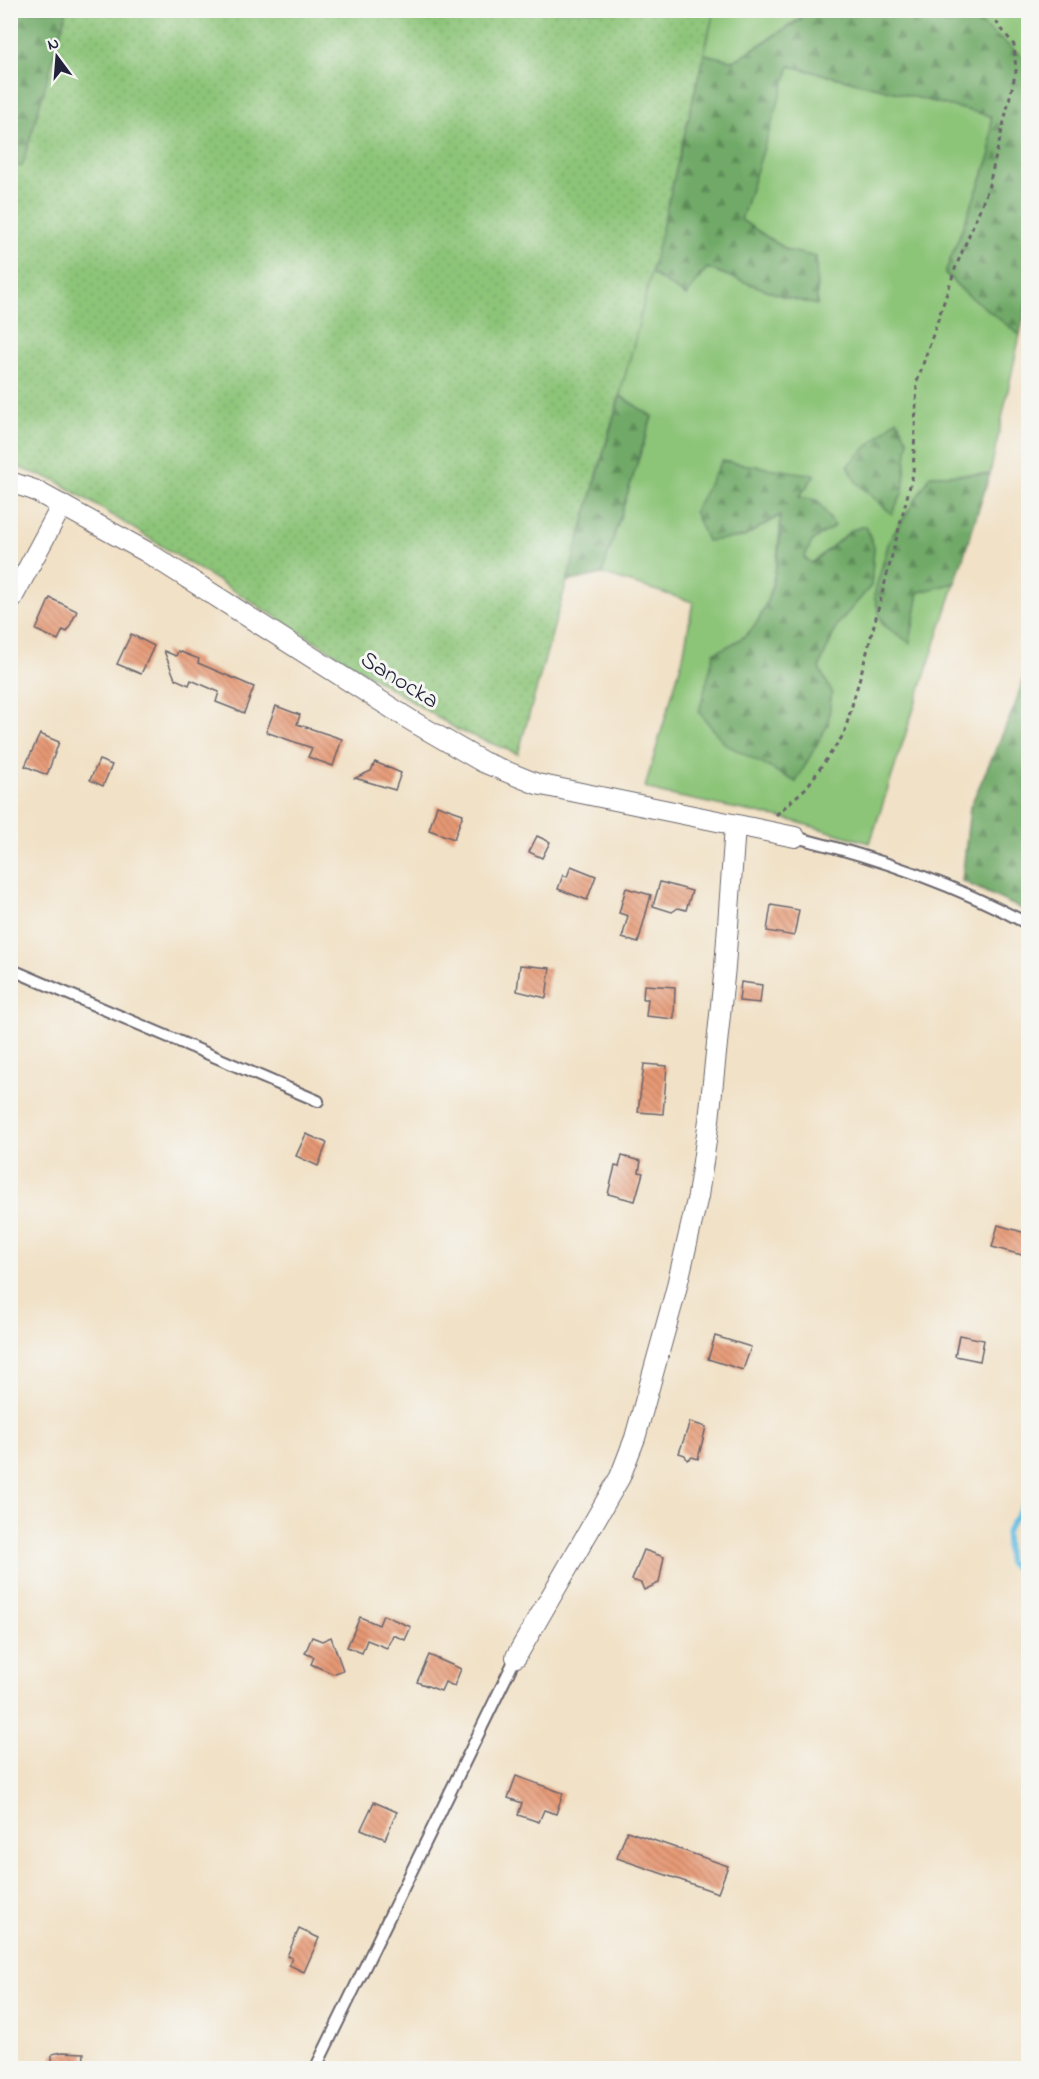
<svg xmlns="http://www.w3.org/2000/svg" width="1039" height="2079" viewBox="0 0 1039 2079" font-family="'Indie Flower',sans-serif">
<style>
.grass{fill:#8cc478;stroke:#57735a;stroke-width:1.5;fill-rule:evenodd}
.forest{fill:url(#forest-firs);stroke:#4a6652;stroke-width:1.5}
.garden{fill:url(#garden-dots);stroke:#57735a;stroke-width:1.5}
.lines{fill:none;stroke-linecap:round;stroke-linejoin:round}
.stream{stroke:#65bee3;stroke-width:5}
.building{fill:url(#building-back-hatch)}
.service-casing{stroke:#6a656c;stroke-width:14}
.minor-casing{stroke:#6a656c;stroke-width:22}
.path{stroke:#6a656c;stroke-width:3;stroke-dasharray:4.5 4.5;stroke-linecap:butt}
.service{stroke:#fff;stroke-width:10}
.minor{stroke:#fff;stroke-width:20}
.labels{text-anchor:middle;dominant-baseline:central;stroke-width:6;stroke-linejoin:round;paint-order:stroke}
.street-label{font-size:24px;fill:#22223b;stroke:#f6f6f2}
</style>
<defs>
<pattern id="forest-firs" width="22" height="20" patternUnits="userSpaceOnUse" patternTransform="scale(1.5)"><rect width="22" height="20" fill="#71aa68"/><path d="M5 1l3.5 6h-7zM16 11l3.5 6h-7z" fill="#5c8a57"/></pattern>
<pattern id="garden-dots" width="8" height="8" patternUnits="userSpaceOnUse" patternTransform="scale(1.5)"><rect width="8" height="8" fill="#8cc478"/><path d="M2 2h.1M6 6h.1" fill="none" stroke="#78a869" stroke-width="1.8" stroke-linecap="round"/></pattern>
<pattern id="building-back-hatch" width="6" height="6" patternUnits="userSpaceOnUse" patternTransform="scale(1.5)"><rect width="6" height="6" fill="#e79974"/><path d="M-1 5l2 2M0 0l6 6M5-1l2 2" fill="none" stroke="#bb7c60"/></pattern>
</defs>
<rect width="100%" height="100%" fill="#f6f6f2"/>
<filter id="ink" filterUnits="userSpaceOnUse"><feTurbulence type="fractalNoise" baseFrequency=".0167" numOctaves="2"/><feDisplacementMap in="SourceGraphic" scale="12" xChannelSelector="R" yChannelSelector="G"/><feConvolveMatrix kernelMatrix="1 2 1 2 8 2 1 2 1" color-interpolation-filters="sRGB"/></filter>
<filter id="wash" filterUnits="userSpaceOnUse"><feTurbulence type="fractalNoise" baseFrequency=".008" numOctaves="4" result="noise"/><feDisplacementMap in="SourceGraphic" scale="24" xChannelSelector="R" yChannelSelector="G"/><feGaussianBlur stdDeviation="1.35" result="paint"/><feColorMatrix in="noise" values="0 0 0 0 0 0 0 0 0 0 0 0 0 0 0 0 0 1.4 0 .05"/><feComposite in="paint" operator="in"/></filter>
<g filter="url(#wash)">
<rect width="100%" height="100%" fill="#f1e1c6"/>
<g class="grass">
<polygon points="714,11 796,11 801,18 734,61 704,54"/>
<polygon points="964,11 1028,11 1028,61"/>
<path d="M 789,66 L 991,116 L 991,154 L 945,273 L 963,291 L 1020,335 L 990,474 L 931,475 L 882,624 L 910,642 L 919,592 L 955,583 L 870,843 L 786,819 L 660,793 L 645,787 L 683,657 L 693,602 L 602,574 L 652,417 L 620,395 L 651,273 L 686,296 L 707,268 L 785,297 L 817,304 L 816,257 L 787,250 L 741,220 ZM 814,475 L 799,497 L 813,540 L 804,558 L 812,563 L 852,530 L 866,526 L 874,547 L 871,586 L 837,625 L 819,668 L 832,692 L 796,782 L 761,762 L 714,653 C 725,647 742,641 750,631 C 774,605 779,549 781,515 L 744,537 Z"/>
</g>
<g class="forest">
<polygon points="964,10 1028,61 1028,297 1020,335 963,291 945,273 991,154 991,116 790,66 741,220 787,250 816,257 817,305 785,297 707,268 686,296 651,273 704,54 734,61 801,19 796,11"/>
<polygon points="11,11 67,11 22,167 11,165"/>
<polygon points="620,396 652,416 602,574 567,582"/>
<polygon points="897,419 908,441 903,492 892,514 856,482 848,465"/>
<path d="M 722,461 L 815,475 L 799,497 L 817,500 L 835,526 L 813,540 L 804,558 L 812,563 L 852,530 L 866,526 L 874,547 L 871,586 L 837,625 L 819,668 L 832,692 L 828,724 L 796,782 L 725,744 L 699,712 L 714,653 C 725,647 742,641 750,631 C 773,607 782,547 780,515 L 744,537 L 707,541 L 694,511 Z"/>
<polygon points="990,474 955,583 919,592 910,643 882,624 874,595 889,541 931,475"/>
<polygon points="1028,663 1028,912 962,881 970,807 1014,708"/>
</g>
<polygon class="garden" points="67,11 714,11 634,344 518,754 458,730 57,481 11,465 11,165 22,167"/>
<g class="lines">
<polyline class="stream" points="1028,1497 1006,1532 1008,1562 1028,1579"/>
</g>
<g id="blocks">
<g class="building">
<polygon points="50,598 77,611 67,632 63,630 58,640 36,630"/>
<polygon points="131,634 154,646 141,674 117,664"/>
<polygon points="164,651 176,656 178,651 199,659 198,663 254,687 244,713 216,702 219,692 191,680 189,685 175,679"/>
<polygon points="276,706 300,715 297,724 342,739 333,766 308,757 312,748 266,732"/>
<polygon points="40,734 59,742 47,775 25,766"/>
<polygon points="99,760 112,765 103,786 90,780"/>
<polygon points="375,762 401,773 395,790 355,778 371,771"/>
<polygon points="437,805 463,814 454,839 429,830"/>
<polygon points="537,836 550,842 542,858 529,852"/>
<polygon points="571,866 596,876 587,900 558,889 563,875 567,877"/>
<polygon points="660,882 692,891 686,910 678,908 672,912 653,906"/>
<polygon points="626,888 651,895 638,943 622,938 628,916 619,913"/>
<polygon points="771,905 799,910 794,936 767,931"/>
<polygon points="520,965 550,968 546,998 517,991"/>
<polygon points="741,982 762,985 760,1003 739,1001"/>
<polygon points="644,985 675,987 674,1019 646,1016 648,999 643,999"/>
<polygon points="644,1064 667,1066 663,1114 638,1112"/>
<polygon points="306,1134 327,1143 318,1166 296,1156"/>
<polygon points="622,1156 641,1161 639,1172 643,1173 635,1201 608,1194 615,1166 619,1167"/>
<polygon points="998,1225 1029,1234 1029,1257 992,1247"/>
<polygon points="959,1335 984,1340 980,1361 955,1356"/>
<polygon points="715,1336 751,1347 743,1370 708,1359"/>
<polygon points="690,1422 706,1427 698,1459 692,1457 687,1460 685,1455 679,1453"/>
<polygon points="644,1550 664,1557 659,1583 644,1590 641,1583 632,1580"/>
<polygon points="383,1615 411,1627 405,1640 393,1635 387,1648 367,1640 362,1653 347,1647 360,1617 379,1625"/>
<polygon points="312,1637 322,1641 331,1637 343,1670 333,1674 311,1664 314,1657 305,1653"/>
<polygon points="429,1655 461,1669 454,1686 445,1682 441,1691 417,1682"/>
<polygon points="516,1776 563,1793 556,1814 544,1810 539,1822 518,1815 522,1803 508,1798"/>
<polygon points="374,1802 397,1812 385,1839 361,1829"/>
<polygon points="627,1831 728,1866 718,1893 617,1858"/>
<polygon points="299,1929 319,1938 304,1972 289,1965 292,1958 287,1956"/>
<polygon points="62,2052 84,2053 83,2068 52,2068 52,2054"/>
</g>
</g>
</g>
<g filter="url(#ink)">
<use href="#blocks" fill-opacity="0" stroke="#6a656c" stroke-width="1.5"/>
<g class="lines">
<defs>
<g id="service">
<path d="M 795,837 C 875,857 956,885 1028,924"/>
<polyline points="10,969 318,1101"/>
<polyline points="317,2065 516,1657"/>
</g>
<g id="minor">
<polyline points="10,482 34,490 145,551 412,721 483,762 537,784 795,837"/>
<polyline points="10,602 62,505"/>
<polyline points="516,1657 620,1477 635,1438 675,1294 698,1196 709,1120 725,967 735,826"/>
</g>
</defs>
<use href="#service" class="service-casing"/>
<use href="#minor" class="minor-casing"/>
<polyline class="path" points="776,815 807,787 844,734 867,652 913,474 917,382 955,269 988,189 1016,71 1014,45 987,10"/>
<use href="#service" class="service"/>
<use href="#minor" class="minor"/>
</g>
</g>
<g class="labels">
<g class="street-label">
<text transform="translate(399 681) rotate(32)">Sanocka</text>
</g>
</g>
<rect width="1039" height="2079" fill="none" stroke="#f6f6f2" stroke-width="36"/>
<g transform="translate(57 57) rotate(344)" stroke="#f6f6f2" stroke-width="4.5" paint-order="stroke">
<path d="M0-4.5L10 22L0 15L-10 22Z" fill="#22223b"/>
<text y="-9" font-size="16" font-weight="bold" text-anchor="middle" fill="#22223b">N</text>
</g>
</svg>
